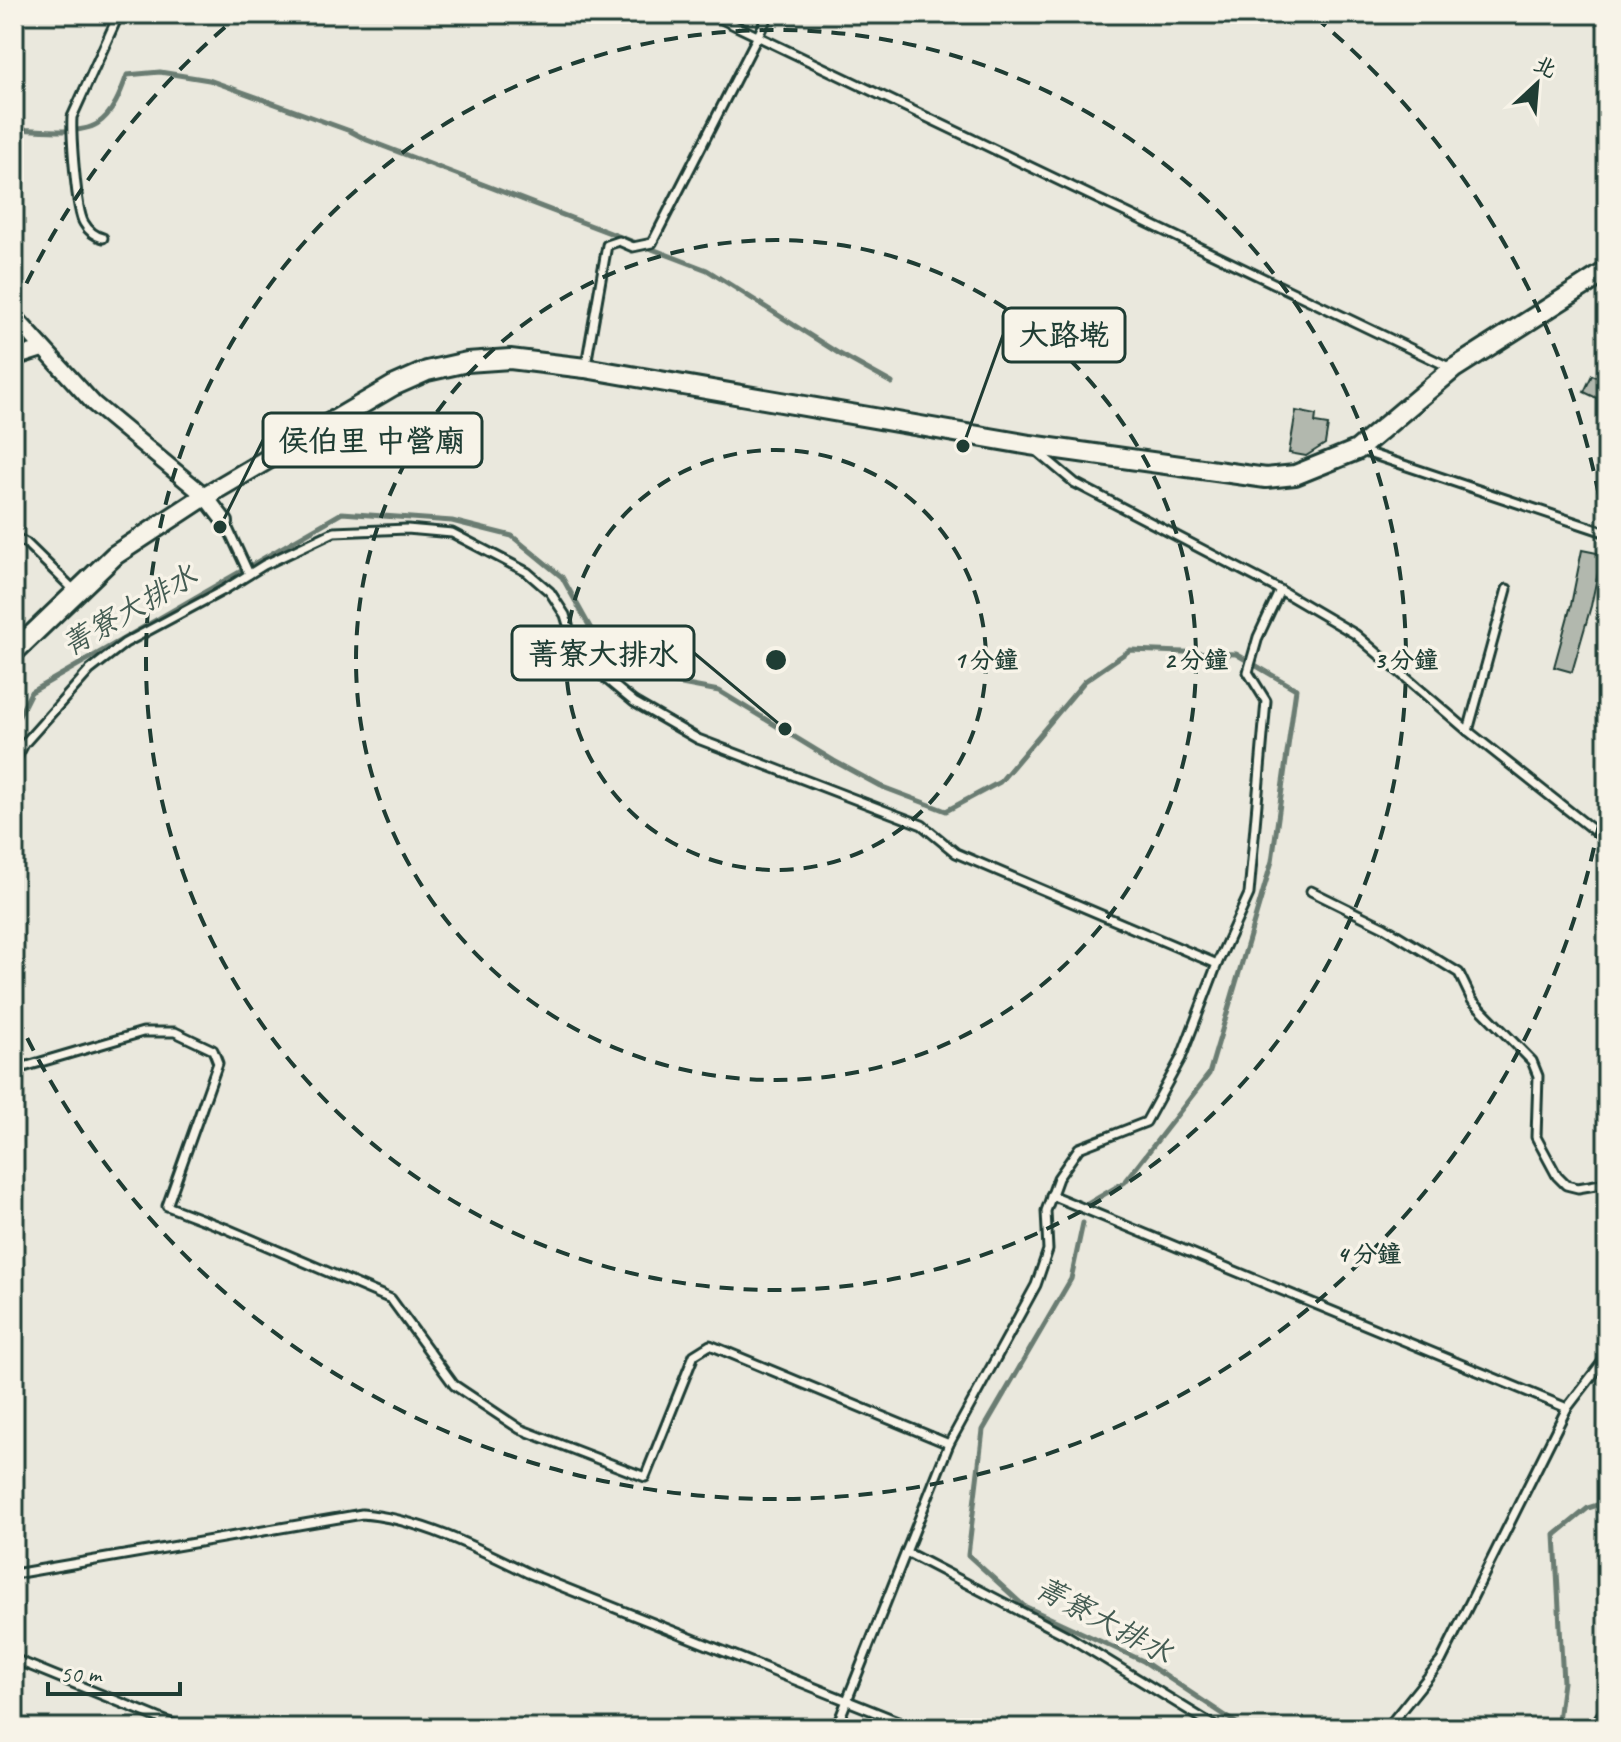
<svg xmlns="http://www.w3.org/2000/svg" width="1621" height="1742" viewBox="0 0 1621 1742" font-family="Caveat,'LXGW WenKai TC',sans-serif">
<style>
.lines{fill:none;stroke-linecap:round;stroke-linejoin:round}
.stream{stroke:#6a7c72;stroke-width:5}
.building{fill:#b2b8ae;stroke:#1f3d34;stroke-width:2}
.service-casing{stroke:#1f3d34;stroke-width:13}
.minor-casing{stroke:#1f3d34;stroke-width:20}
.tertiary-casing{stroke:#1f3d34;stroke-width:24}
.service{stroke:#f7f3e8;stroke-width:7}
.minor{stroke:#f7f3e8;stroke-width:14}
.tertiary{stroke:#f7f3e8;stroke-width:18}
.ring{fill:none;stroke:#1f3d34;stroke-width:4;stroke-dasharray:14 10}
.labels{text-anchor:middle;dominant-baseline:central;stroke-width:7;stroke-linejoin:round;paint-order:stroke}
.water-label{font-size:30px;font-style:italic;fill:#445c53;stroke:#f7f3e8}
.centre{fill:#1f3d34;stroke:#f7f3e8;stroke-width:4}
.ring-label{font-size:24px;text-anchor:middle;font-weight:bold;fill:#1f3d34;stroke:#f7f3e8;stroke-width:7;stroke-linejoin:round;paint-order:stroke}
.leader{fill:none;stroke:#1f3d34;stroke-width:3}
.callout-dot{fill:#1f3d34;stroke:#f7f3e8;stroke-width:3}
.callout{fill:#f7f3e8;stroke:#1f3d34;stroke-width:3}
.callout-label{font-size:30px;text-anchor:middle;font-weight:bold;fill:#1f3d34}
</style>
<rect width="100%" height="100%" fill="#eae8dd"/>
<filter id="ink" filterUnits="userSpaceOnUse"><feTurbulence type="fractalNoise" baseFrequency=".0125" numOctaves="2"/><feDisplacementMap in="SourceGraphic" scale="16" xChannelSelector="R" yChannelSelector="G"/><feConvolveMatrix kernelMatrix="1 2 1 2 8 2 1 2 1" color-interpolation-filters="sRGB"/></filter>
<g filter="url(#ink)">
<g class="lines">
<g class="stream">
<path d="M 14,129 C 34,130 80,135 97,124 C 113,114 121,92 127,75 L 160,72 L 209,80 L 350,131 L 367,140 L 707,270 L 838,353 L 892,383"/>
<polyline points="14,726 31,692 342,513 452,521 512,536 562,577 601,647 628,674 719,691 834,761 880,786 946,811 1000,782 1085,681 1130,650 1236,654 1296,689 1272,861 1209,1074 1125,1182 1086,1205"/>
<polyline points="1083,1223 1071,1279 983,1430 968,1555 1024,1606 1143,1661 1244,1728"/>
<polyline points="1557,1728 1563,1682 1555,1535 1588,1508 1607,1502"/>
</g>
</g>
<g class="building">
<polygon points="1592,375 1607,381 1607,403 1584,392"/>
<polygon points="1296,411 1316,415 1315,423 1328,425 1325,444 1306,456 1289,453"/>
<polygon points="1582,550 1602,554 1591,606 1572,672 1554,667 1571,605"/>
</g>
<g class="lines">
<defs>
<g id="service">
<polyline points="711,14 1451,368"/>
<path d="M 103,238 C 95,236 88,230 84,223 C 76,211 71,134 72,117 L 119,14"/>
<polyline points="586,365 607,245 619,241 633,247 652,243 769,14"/>
<polyline points="1359,450 1607,533"/>
<polyline points="1038,452 1075,483 1280,590 1355,634 1468,731 1607,841"/>
<polyline points="225,522 249,574"/>
<polyline points="14,537 26,543 75,591"/>
<polyline points="1468,731 1507,589"/>
<polyline points="14,763 24,744 90,670 125,643 224,590 264,565 334,532 407,529 452,533 527,572 550,592 565,615 577,655 634,702 698,739 922,825 956,853 1217,964"/>
<polyline points="1311,891 1384,927 1459,973 1472,1000 1532,1061 1538,1076 1536,1137 1557,1176 1566,1185 1578,1188 1607,1183"/>
<polyline points="14,1063 17,1069 143,1032 175,1032 213,1050 218,1063 167,1206 225,1228 391,1299 454,1385 520,1429 645,1477 694,1355 710,1345 949,1444"/>
<polyline points="1051,1195 1567,1408"/>
<polyline points="906,1552 1066,1635 1218,1728"/>
<path d="M 14,1574 L 362,1514 C 417,1518 478,1548 528,1573 L 915,1728"/>
<polyline points="14,1659 183,1728"/>
<polyline points="836,1728 949,1444 1036,1285 1048,1250 1046,1211 1058,1178 1079,1148 1146,1122 1181,1058 1217,964 1249,894 1266,701 1248,672 1258,637 1280,590"/>
<polyline points="1387,1728 1441,1661 1567,1408 1607,1356"/>
<polyline points="1593,1728 1602,1714 1607,1716"/>
</g>
<g id="minor">
<polyline points="14,316 94,404 205,496 225,522"/>
<polyline points="14,358 42,349"/>
</g>
<polyline id="tertiary" points="14,652 115,555 205,496 393,386 427,371 467,362 510,359 585,368 1030,445 1266,478 1295,475 1357,450 1453,369 1607,271"/>
</defs>
<use href="#service" class="service-casing"/>
<use href="#minor" class="minor-casing"/>
<use href="#tertiary" class="tertiary-casing"/>
<use href="#service" class="service"/>
<use href="#minor" class="minor"/>
<use href="#tertiary" class="tertiary"/>
</g>
</g>
<g class="ring">
<circle cx="776" cy="660" r="210"/>
<circle cx="776" cy="660" r="420"/>
<circle cx="776" cy="660" r="630"/>
<path d="M1607 777A839 839 0 0 1 16 1015M16 305A839 839 0 0 1 237 17M1315 17A839 839 0 0 1 1607 543"/>
</g>
<g class="labels">
<g class="water-label">
<text transform="translate(129 610) rotate(-30)">菁寮大排水</text>
<text transform="translate(1104 1620) rotate(28)">菁寮大排水</text>
</g>
</g>
<circle cx="776" cy="660" r="12" class="centre"/>
<g class="ring-label">
<text x="986" y="668">1 分鐘</text>
<text x="1196" y="668">2 分鐘</text>
<text x="1406" y="668">3 分鐘</text>
<text x="1369" y="1262">4 分鐘</text>
</g>
<path class="leader" d="M963 446L1003 335M220 527L263 440M785 729L694 653"/>
<g class="callout-dot">
<circle cx="963" cy="446" r="8"/>
<circle cx="220" cy="527" r="8"/>
<circle cx="785" cy="729" r="8"/>
</g>
<g class="callout">
<rect x="1003" y="308" width="122" height="54" rx="8"/>
<rect x="263" y="413" width="219" height="54" rx="8"/>
<rect x="512" y="626" width="182" height="54" rx="8"/>
</g>
<g class="callout-label">
<text x="1064" y="345">大路墘</text>
<text x="372" y="451">侯伯里 中營廟</text>
<text x="603" y="664">菁寮大排水</text>
</g>
<rect width="1621" height="1742" fill="none" stroke="#f7f3e8" stroke-width="48"/>
<rect x="24" y="24" width="1573" height="1694" fill="none" stroke="#1f3d34" stroke-width="3" filter="url(#ink)"/>
<g transform="translate(1537 84) rotate(26)" stroke="#f7f3e8" stroke-width="6" paint-order="stroke">
<path d="M0-6L14 30L0 20L-14 30Z" fill="#1f3d34"/>
<text y="-12" font-size="22" font-weight="bold" text-anchor="middle" fill="#1f3d34">北</text>
</g>
<path d="M48 1682v12h132v-12" fill="none" stroke="#1f3d34" stroke-width="4"/>
<text x="60" y="1682" font-size="24" fill="#1f3d34" stroke="#f7f3e8" stroke-width="6" paint-order="stroke">50 m</text>
</svg>
